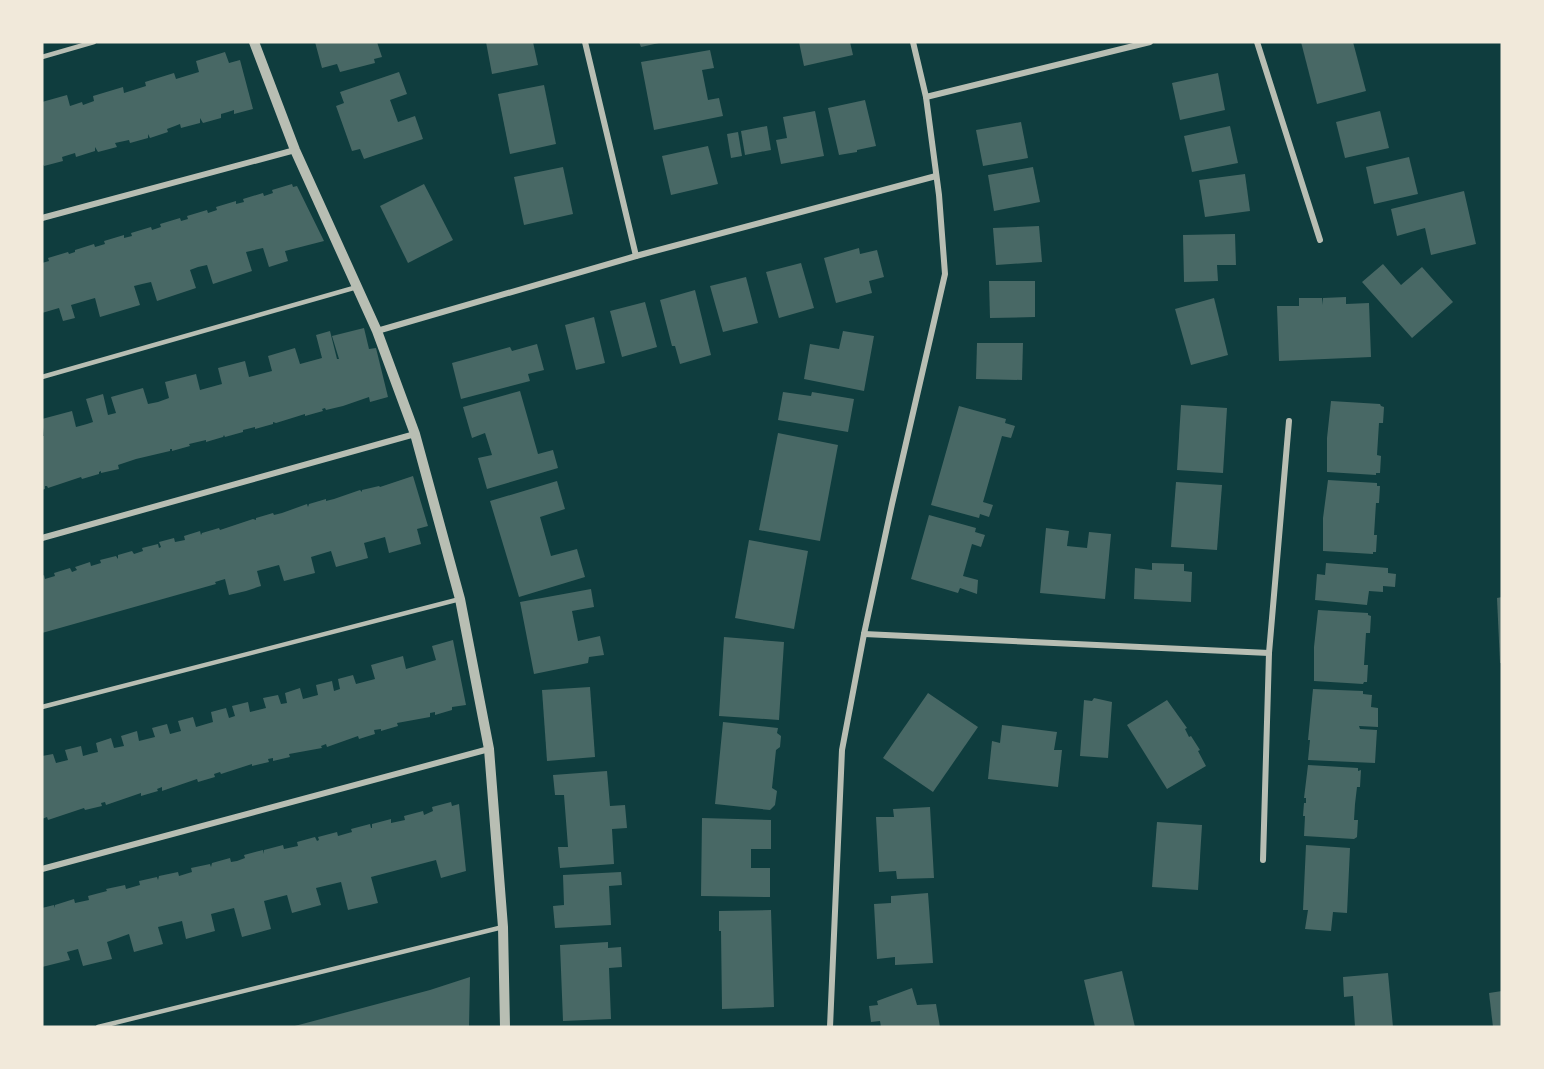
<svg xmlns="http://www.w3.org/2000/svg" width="1544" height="1069" viewBox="0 0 1544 1069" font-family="'Roboto Condensed',sans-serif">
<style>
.building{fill:#486865}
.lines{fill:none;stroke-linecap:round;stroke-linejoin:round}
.service{stroke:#b8beb3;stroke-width:4.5}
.minor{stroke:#b8beb3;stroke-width:6}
.tertiary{stroke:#b8beb3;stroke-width:10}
</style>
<rect width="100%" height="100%" fill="#0f3d3e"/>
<g class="building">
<polygon points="315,42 377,42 382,57 374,59 375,63 340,72 337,64 322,68"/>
<polygon points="486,42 533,42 538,65 492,74"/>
<polygon points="639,42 658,42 659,43 641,47"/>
<polygon points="799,42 850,42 853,55 804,66"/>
<polygon points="1301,42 1353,42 1366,91 1317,104"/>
<polygon points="710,50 714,68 702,70 708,100 719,98 723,116 654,130 641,62"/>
<polygon points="225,52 229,63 240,60 253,109 234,114 234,110 228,112 221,114 221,118 203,123 200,118 200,123 181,128 180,124 175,126 167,129 168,132 150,138 148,134 148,138 130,143 129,140 115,143 117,147 98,152 95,147 95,151 76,157 75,153 62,157 63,161 44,166 42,163 42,102 67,95 70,106 82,102 83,105 94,101 93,96 123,87 124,93 146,86 145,82 174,73 176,79 199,72 196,61"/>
<polygon points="399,72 407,94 390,100 398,122 415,116 423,139 364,159 360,149 352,151 336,106 344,103 340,92"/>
<polygon points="1218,73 1225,110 1180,120 1172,83"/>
<polygon points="544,85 556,144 510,154 498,94"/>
<polygon points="865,100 876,146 857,150 857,152 839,155 828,108"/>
<polygon points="815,111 824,156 781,164 776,140 787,138 783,117"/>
<polygon points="1380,111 1389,148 1345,158 1336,122"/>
<polygon points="1021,122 1028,158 983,166 976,130"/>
<polygon points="767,126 771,150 745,155 741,131"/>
<polygon points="1230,126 1238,163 1192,172 1184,136"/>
<polygon points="738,132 742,156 731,158 727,134"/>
<polygon points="708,146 718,184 671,195 662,156"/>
<polygon points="1409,157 1418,194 1374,204 1366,167"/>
<polygon points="563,167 573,214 524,225 514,177"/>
<polygon points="1033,167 1040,202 994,211 988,175"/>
<polygon points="1245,174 1250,211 1205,217 1199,180"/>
<polygon points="292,184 293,187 297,186 324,241 285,251 288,261 269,267 263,248 246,252 252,271 213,284 207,265 198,267 190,270 196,288 157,301 151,282 142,284 134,286 140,305 100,317 95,298 71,305 75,318 63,321 59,308 42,313 42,263 49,261 48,258 68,252 69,254 75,252 75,250 94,244 95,247 105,244 104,241 124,235 124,238 132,236 131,233 151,227 152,230 161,227 160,224 180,218 181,221 188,219 187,216 207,210 208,213 217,210 216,207 236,201 236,204 244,202 243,199 263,193 264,196 273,193 272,190"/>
<polygon points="424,184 453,240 408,263 380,206"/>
<polygon points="1464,191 1476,244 1431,255 1425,228 1397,236 1391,209"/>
<polygon points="1039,226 1042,262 996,265 993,228"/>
<polygon points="1235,234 1236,265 1217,265 1218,281 1184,282 1183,235"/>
<polygon points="859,248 860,254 877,250 884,277 869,281 872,293 836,303 824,258"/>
<polygon points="801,263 814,308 779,318 766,272"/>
<polygon points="1383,264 1401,285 1422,267 1453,302 1412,338 1362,282"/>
<polygon points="746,277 758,323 723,332 710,286"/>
<polygon points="989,281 1035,281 1035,317 990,318"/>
<polygon points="695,290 711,355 680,364 675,346 672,346 660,300"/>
<polygon points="1346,297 1346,304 1369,303 1371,357 1279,361 1277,306 1299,306 1299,298 1322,298 1323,305 1323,298"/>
<polygon points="1214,298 1228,355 1191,365 1175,309"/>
<polygon points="645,302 657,347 622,357 610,311"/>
<polygon points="594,317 605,363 576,370 565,325"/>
<polygon points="364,328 369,349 376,348 388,397 370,402 369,397 343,406 326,410 325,408 322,409 323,411 305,416 305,414 276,423 273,422 273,424 255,429 255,427 243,430 243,432 225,437 224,435 223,437 206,442 206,440 189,444 190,446 172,451 172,449 170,449 170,451 136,459 118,465 119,469 101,473 101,471 99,472 99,474 82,479 81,477 48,488 47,486 45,486 45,489 42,490 42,436 44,436 42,419 72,411 76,427 87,424 93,422 86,399 103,394 108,415 116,413 111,397 143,388 148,404 158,402 169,398 165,382 196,374 200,390 222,384 218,368 245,361 249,377 272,371 268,356 295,348 300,364 322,358 316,335 330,331 337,359 339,359 332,336"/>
<polygon points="843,331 874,336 864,391 804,379 810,344 839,349"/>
<polygon points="977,343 1023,343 1022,380 976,379"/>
<polygon points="537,344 544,370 528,374 530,381 461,399 452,363 510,347 512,351"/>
<polygon points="520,391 538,454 553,450 558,468 487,489 478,458 492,455 485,433 472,438 463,407"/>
<polygon points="783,392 811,396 812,392 854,399 848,432 778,420"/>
<polygon points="1331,401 1380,404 1381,406 1384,407 1383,423 1379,423 1377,455 1381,456 1380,473 1376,473 1376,475 1327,472 1327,438"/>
<polygon points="1181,405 1227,408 1223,473 1177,470"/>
<polygon points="959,406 1006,419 1005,423 1015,426 1011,438 1002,436 983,502 993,505 989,517 980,514 979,518 931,505"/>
<polygon points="778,433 838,445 820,541 759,530"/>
<polygon points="413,476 428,526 417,529 421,544 389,553 385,537 364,543 368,558 336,567 331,551 311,557 315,573 284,581 279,565 257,571 261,586 246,591 229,595 225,579 215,582 216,584 42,633 42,576 44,575 45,579 55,576 54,573 70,568 72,572 77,570 75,567 90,562 91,566 101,563 100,560 116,556 118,559 118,555 132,551 134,554 143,551 142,548 158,544 159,548 161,547 159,542 174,538 175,542 185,540 184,536 200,531 201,535 202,533 219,528 220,530 253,519 256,520 256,518 273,513 274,515 282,513 307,504 308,507 309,504 326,499 326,501 334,499 360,490 362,492 362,490 379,486 380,487"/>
<polygon points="1328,480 1377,483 1377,486 1380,486 1379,503 1376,503 1374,535 1377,535 1376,552 1373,552 1373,554 1323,551 1323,518"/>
<polygon points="557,481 565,509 540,517 551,556 577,549 585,577 519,597 490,501"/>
<polygon points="1176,482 1222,485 1217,550 1171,547"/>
<polygon points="929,515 976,528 975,532 985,535 981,547 972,544 963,576 978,580 977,594 960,588 958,593 911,579"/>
<polygon points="1046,528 1069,531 1067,546 1087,548 1089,532 1111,534 1105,599 1040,593"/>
<polygon points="749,540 808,551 794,629 735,618"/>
<polygon points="1152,563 1184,564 1184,571 1192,572 1191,602 1134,599 1135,568 1152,570"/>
<polygon points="1326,563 1388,568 1388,573 1396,574 1395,587 1383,586 1383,592 1369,591 1367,605 1315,600 1317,574 1325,575"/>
<polygon points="591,589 594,607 572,611 578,641 600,636 604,655 589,657 588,663 534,674 520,602"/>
<polygon points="1502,597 1502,663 1500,663 1497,598"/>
<polygon points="1318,610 1368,613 1368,615 1371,616 1370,633 1366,633 1364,665 1368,665 1367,682 1364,682 1363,684 1314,681 1314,647"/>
<polygon points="724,637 784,642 779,720 719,716"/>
<polygon points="453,640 466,705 452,707 452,710 435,715 435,712 430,713 430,717 397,723 398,726 381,731 381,729 374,730 375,734 359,739 358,736 327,747 326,744 321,746 322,748 289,754 290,757 273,761 273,758 268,759 269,762 252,766 252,764 221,774 220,772 214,774 215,777 198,782 197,779 162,791 162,787 157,789 158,791 141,796 141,793 106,805 105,802 101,803 102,806 85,810 84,808 48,820 47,817 42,819 42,756 53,754 56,763 68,760 65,750 81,746 83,756 90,754 98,752 96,743 111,738 114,748 124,746 121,736 137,731 139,741 155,737 152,728 167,724 170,734 181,731 178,721 193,717 196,727 213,722 211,712 226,708 229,718 235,716 232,706 248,702 250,712 266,708 263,698 278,695 281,704 287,703 285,693 300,688 303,699 318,695 316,685 332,681 334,691 340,689 338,679 353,675 356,684 375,679 371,665 403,656 406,669 436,660 432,646"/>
<polygon points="590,687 595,757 547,761 542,690"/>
<polygon points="1313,689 1363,691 1363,694 1372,695 1371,707 1378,708 1378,727 1359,726 1360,729 1377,730 1375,763 1308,760 1310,740 1308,740"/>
<polygon points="928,693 978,727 933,792 883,758"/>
<polygon points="1094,698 1112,702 1108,758 1080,756 1084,700 1092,701"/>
<polygon points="1167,700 1187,728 1185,729 1189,737 1191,736 1200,750 1198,751 1206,766 1167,789 1127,725"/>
<polygon points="723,722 778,728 777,733 781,736 780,747 776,750 772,788 777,791 775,805 770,810 715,804"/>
<polygon points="1002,725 1057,732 1054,750 1062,750 1058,787 988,779 992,741 1000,743"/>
<polygon points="1308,765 1358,768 1358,771 1361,770 1360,787 1357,787 1355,804 1354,820 1358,820 1357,837 1354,839 1304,836 1305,816 1303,816 1304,803 1306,803 1306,798 1304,798"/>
<polygon points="607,771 610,806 625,805 627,828 612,829 614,864 560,868 558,847 568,847 564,795 555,795 553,775"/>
<polygon points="451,802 452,806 459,804 466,871 441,878 436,860 371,877 378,903 348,910 341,882 316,888 321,905 292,913 287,895 264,901 271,929 242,937 234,908 211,914 215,931 186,939 182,921 158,927 163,944 134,952 129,934 107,942 112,959 83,966 78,949 67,952 70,960 42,967 42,908 54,905 55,908 55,905 74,899 75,903 89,900 88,896 107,891 106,889 125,885 126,889 140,885 139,881 157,877 158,880 159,876 178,872 179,876 192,872 191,868 210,864 211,867 212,863 230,858 231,862 237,861 245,858 244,855 263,850 264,854 264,850 283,845 284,849 298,846 297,842 315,837 317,841 319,840 318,837 337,832 338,836 352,832 351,829 370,824 371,828 372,828 372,824 391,819 391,823 405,820 404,816 423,811 424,815 433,811 432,807"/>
<polygon points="930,807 934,878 897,879 896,871 879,872 876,817 894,817 893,809"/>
<polygon points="702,818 771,820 771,849 751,849 751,868 770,868 770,897 701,896"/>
<polygon points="1157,822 1202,825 1198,890 1152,887"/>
<polygon points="1306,845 1350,848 1347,913 1333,912 1331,931 1305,929 1308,910 1303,910"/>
<polygon points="621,872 622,885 609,886 611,925 555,928 553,906 564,905 563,875"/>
<polygon points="928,893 933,963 895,965 895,957 877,959 874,904 891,903 891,896"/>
<polygon points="771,910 774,1007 722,1009 721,931 719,931 719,911"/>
<polygon points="608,942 608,948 621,947 622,967 609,968 611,1019 563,1021 560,945"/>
<polygon points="1122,971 1135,1027 1095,1027 1084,980"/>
<polygon points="1388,973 1393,1027 1355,1027 1353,996 1344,997 1343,977"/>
<polygon points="470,977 469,1027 291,1027 430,990"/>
<polygon points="912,988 917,1005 936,1004 940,1027 881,1027 880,1021 871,1022 869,1006 878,1005 877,1001"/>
<polygon points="1502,991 1502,1027 1493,1027 1489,993"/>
</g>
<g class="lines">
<g class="service">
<polyline points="42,57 94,42"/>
<polyline points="42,377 357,287"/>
<polyline points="42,707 460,599"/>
<polyline points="98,1027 503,927"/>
</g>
<g class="minor">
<polyline points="585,42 636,256"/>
<polyline points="1257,42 1320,240"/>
<polyline points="926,97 1150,42"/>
<polyline points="42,218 295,150"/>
<polyline points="377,331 636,256 936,176"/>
<polyline points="42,538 415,434"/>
<polyline points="864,634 1269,653"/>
<polyline points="1263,860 1269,653 1289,421"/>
<polyline points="42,869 489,749"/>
<polyline points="830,1027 842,750 864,634 892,504 945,274 939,195 926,97 913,42"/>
</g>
<polyline class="tertiary" points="254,42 295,150 377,331 415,434 460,599 489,749 503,927 505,1027"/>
</g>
<rect width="1544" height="1069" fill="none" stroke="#f1e9da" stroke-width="87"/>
</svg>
